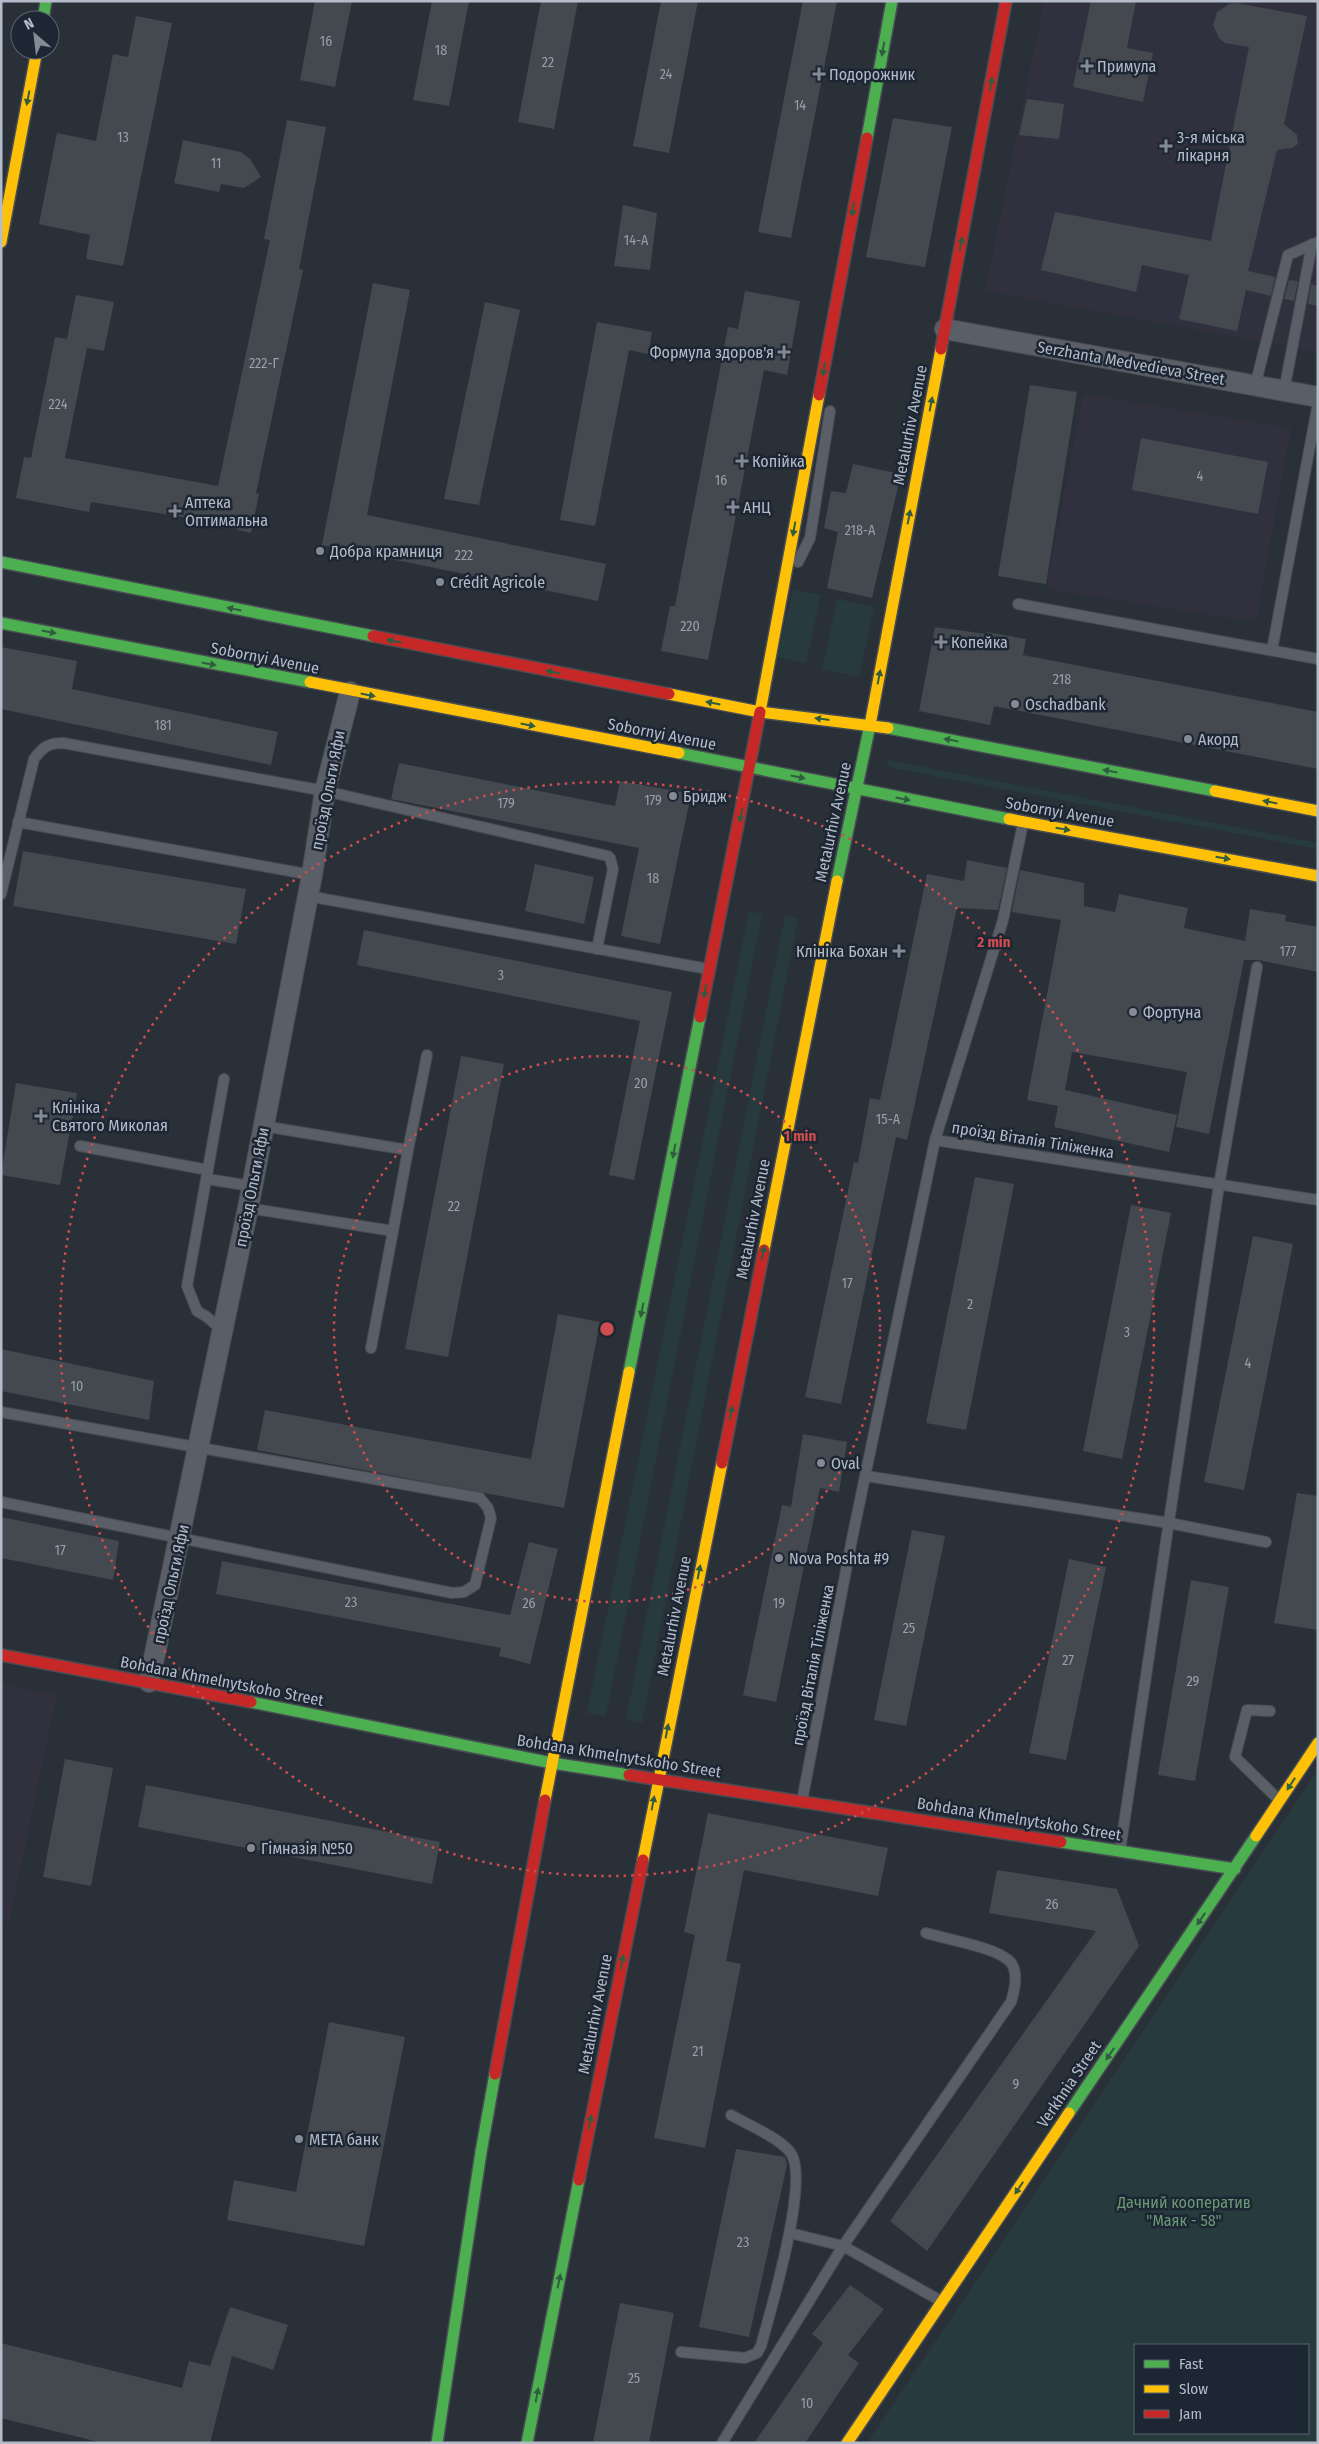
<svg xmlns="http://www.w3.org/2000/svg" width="1319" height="2444" viewBox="0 0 1319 2444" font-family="'Fira Sans Condensed',sans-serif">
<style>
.medical{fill:#31303e}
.green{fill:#273a3e;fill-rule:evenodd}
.building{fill:#444950}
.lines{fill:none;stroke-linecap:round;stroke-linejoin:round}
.lane-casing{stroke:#484c53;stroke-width:12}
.street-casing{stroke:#484c53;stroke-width:22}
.fast-casing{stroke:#484c53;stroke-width:14}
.slow-casing{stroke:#484c53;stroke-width:14}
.jam-casing{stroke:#484c53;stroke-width:14}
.lane{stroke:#5a5e66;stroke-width:10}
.street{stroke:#5a5e66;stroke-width:20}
.fast{stroke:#4caf50;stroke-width:11}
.slow{stroke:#ffc107;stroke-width:11}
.jam{stroke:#c62828;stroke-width:11}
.oneway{fill:#305d3f}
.ring{fill:none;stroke:#ce4d50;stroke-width:2.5;stroke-dasharray:2.5 5}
.poi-dot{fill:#848b96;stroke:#1d2633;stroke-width:2}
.labels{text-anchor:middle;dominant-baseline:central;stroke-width:5;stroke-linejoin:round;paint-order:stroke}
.number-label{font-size:14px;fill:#989fab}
.poi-label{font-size:16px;fill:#b4bcc9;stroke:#1d2633;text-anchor:start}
.street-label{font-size:16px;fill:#b4bcc9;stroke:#1d2633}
.park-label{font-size:16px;fill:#6b9a76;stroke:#1d2633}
.centre{fill:#ce4d50;stroke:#1d2633;stroke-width:2.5}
.ring-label{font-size:15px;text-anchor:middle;font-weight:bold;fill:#ce4d50;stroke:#1d2633;stroke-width:5;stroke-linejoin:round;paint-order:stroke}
</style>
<rect width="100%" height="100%" fill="#2a3038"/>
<g class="medical">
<polygon points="1044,1 1318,1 1318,352 985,291"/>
<polygon points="1083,394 1291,428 1256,622 1046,589"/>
<polygon points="1,1684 57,1695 9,1922 1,1921"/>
</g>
<g class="green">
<polygon points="793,589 821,595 806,663 777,657"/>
<polygon points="837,599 874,607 859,677 822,669"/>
<polygon points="888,760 1318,843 1318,849 887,767"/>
<polygon points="749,911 762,914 606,1716 587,1713"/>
<polygon points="785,916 798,918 642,1723 626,1719"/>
<path d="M 1318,1770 L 1318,2443 L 867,2443 ZM 1135,2345 L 1308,2345 L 1308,2433 L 1135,2433 Z"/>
</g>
<g class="building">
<polygon points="315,1 352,1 335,87 300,80"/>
<polygon points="432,1 469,1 449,106 413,100"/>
<polygon points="541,1 578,1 554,129 518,122"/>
<polygon points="661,1 698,1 669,153 633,146"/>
<polygon points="803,1 837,1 791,238 758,232"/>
<polygon points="1091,1 1136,1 1127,48 1153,53 1143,102 1073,87"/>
<polygon points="1236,3 1307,16 1284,124 1297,135 1298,144 1292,148 1277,150 1248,271 1275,277 1271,296 1246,290 1237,331 1179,319 1189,275 1142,265 1136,292 1041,270 1055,212 1211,241 1249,47 1225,43 1219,38 1213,25 1217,12 1229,4"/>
<polygon points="136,16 172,23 123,266 86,259 90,235 39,224 57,133 96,141 113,54 128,57"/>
<polygon points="1027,99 1064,104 1059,139 1019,135"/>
<polygon points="893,118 952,127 925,267 866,257"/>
<polygon points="287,120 326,127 299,269 303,270 256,493 259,494 251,533 188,518 91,502 89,512 16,498 24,457 31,458 55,337 67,339 76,295 114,302 104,351 87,348 65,458 218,486 270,240 264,239"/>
<polygon points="183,140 241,152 250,159 261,177 244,188 221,184 219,192 174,183"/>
<polygon points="623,205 657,213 650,270 614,266"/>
<polygon points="1289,280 1298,281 1294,301 1284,299"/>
<polygon points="373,283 410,290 367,515 606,564 598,601 322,545"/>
<polygon points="1311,284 1318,286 1318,306 1308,304"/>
<polygon points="745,291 800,301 787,375 764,370 708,660 661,651 670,606 675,606 728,327 738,329"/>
<polygon points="485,302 520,310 479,505 444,499"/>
<polygon points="597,322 652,332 648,354 629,350 595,526 560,520"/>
<polygon points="1030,385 1077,392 1046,584 998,576"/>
<polygon points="1141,438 1268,462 1258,514 1132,490"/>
<polygon points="853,464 901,474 872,598 827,588 838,532 824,528 831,491 846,493"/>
<polygon points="935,627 987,634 987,632 1026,639 1023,655 1318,712 1318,769 994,706 990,725 919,711"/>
<polygon points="1,647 77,661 72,689 278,732 271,765 1,709"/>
<polygon points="399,763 615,806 620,781 691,794 660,944 621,936 639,848 391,799"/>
<polygon points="23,851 246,889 236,944 13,906"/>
<polygon points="967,860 1007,868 998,910 957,908 907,1140 896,1137 841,1404 805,1397 854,1162 858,1163 870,1098 880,1100 927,874 964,881"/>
<polygon points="535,864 594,877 584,924 525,911"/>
<polygon points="1020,870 1084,883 1084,906 1115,912 1119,894 1188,908 1184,928 1245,941 1250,909 1286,915 1285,921 1318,927 1318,972 1258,960 1244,960 1209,1134 1176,1127 1187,1072 1072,1052 1065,1090 1177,1115 1169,1152 1054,1127 1058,1106 1027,1100 1061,920 1012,912"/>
<polygon points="364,930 672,992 634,1180 609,1175 640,1021 357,965"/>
<polygon points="461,1056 504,1064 448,1357 405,1349"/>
<polygon points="16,1083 77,1093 60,1185 1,1175"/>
<polygon points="975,1177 1014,1184 966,1430 926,1423"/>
<polygon points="1131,1205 1171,1213 1122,1459 1083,1451"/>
<polygon points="1253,1236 1293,1244 1244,1490 1204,1482"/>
<polygon points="558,1314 600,1322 564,1508 257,1450 265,1410 531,1459"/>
<polygon points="1,1349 154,1381 149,1420 1,1391"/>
<polygon points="803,1434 847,1442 839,1492 820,1488 776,1702 743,1695 782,1505 791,1507"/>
<polygon points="1297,1493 1318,1496 1318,1630 1274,1623"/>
<polygon points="1,1517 119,1541 113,1580 1,1558"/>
<polygon points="912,1530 945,1536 906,1726 874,1720"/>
<polygon points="529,1542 558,1549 530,1664 499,1656 501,1648 216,1594 222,1561 510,1615"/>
<polygon points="1069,1559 1106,1567 1066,1760 1029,1753"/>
<polygon points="1191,1580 1229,1587 1195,1781 1158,1775"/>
<polygon points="65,1759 113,1768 91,1886 43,1877"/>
<polygon points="146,1785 440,1842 432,1884 138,1827"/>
<polygon points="708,1813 888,1848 878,1896 744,1870 726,1961 741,1964 705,2148 654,2138 695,1935 684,1932"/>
<polygon points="997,1870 1117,1889 1139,1946 927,2251 890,2221 1096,1931 989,1913"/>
<polygon points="329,2022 405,2037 364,2246 227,2220 234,2180 296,2192"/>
<polygon points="736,2149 785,2157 787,2165 749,2337 699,2327"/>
<polygon points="850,2285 884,2309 848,2355 859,2363 805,2443 754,2443 823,2343 812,2334"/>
<polygon points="620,2303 674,2313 649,2443 593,2443"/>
<polygon points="230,2307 288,2325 273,2370 232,2356 210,2443 103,2443 1,2418 1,2343 182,2388 189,2361 210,2366"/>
</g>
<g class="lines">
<defs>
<g id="lane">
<polyline points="1255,386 1288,255 1318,242"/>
<polyline points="1284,391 1312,244"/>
<polyline points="798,562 810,538 830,411"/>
<polyline points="1018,604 1318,659"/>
<polyline points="1272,650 1318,403"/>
<polyline points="18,822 312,875"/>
<path d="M 1,894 L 34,759 C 43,747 48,743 63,743 L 325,791 L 608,856 L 610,858 L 613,869 L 597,949"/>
<polyline points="308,896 708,969"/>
<polyline points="935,1140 1003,920 1023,823"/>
<polyline points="80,1146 208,1170"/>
<polyline points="408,1150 427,1055"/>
<polyline points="207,1179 251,1186"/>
<polyline points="248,1208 393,1231 408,1150 263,1126"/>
<polyline points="223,1331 207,1317 197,1311 187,1286 224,1079"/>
<polyline points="371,1348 393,1231"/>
<polyline points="1,1412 480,1498 488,1508 491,1518 475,1585 464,1592 452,1593 1,1502"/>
<polyline points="866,1476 1169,1523 1266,1542"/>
<polyline points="1270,1711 1247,1710 1235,1757 1279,1800"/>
<polyline points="802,1801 852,1539 935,1140 1318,1200"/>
<polyline points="1120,1851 1219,1185 1257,967"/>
<polyline points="790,2233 843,2246 941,2301"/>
<path d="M 681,2352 L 745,2358 L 757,2353 L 761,2346 C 770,2312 811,2177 790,2152 C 778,2137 748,2125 731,2115"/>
<path d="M 722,2443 L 843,2246 L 1011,2002 C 1015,1989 1020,1968 1007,1959 C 992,1947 946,1939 926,1933"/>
</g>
<g id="street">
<polyline points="945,329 1318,397"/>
<polyline points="149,1682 248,1208 312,875 325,791 350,692"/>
</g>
<g id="fast">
<polyline points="43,20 46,1"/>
<polyline points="867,138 892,1"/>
<polyline points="1,562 373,636"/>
<polyline points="1,623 310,682"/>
<polyline points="888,728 1215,791"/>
<polyline points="679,753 1009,819"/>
<polyline points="837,881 870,725"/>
<polyline points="629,1372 700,1017"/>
<polyline points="251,1702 552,1763 629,1775"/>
<polyline points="1061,1842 1235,1869"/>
<polyline points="1069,2113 1256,1836"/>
<polyline points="437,2443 481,2152 495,2074"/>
<polyline points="527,2443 579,2180"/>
</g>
<g id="slow">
<polyline points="1,242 37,50"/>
<polyline points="310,682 679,753"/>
<polyline points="669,694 760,712 888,728"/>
<polyline points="760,712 819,395"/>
<polyline points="870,725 941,349"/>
<polyline points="1215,791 1318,811"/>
<polyline points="1009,819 1318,876"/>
<polyline points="764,1250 837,881"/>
<polyline points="545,1800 629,1372"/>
<polyline points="1256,1836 1318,1743"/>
<polyline points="643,1860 722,1463"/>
<polyline points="847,2443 1069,2113"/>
</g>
<g id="jam">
<polyline points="941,349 1006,1"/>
<polyline points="819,395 867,138"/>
<polyline points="373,636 669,694"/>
<polyline points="700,1017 760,712"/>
<polyline points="722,1463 764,1250"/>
<polyline points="1,1655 251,1702"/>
<polyline points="629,1775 1061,1842"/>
<polyline points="495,2074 545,1800"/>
<polyline points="579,2180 643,1860"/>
</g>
</defs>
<use href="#lane" class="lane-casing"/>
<use href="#street" class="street-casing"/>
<use href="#fast" class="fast-casing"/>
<use href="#slow" class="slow-casing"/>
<use href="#jam" class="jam-casing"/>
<use href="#lane" class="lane"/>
<use href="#street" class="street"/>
<use href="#fast" class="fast"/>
<use href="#slow" class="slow"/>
<use href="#jam" class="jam"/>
</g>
<defs><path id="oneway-solid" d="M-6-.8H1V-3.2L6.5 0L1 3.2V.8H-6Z" transform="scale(1.25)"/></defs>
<g class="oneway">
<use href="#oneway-solid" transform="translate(883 49) rotate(100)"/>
<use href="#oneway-solid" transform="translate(991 84) rotate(-79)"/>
<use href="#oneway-solid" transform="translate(28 98) rotate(101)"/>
<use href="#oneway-solid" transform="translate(853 209) rotate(100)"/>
<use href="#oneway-solid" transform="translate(961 244) rotate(-79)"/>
<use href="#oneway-solid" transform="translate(824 369) rotate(100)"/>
<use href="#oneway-solid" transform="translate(931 404) rotate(-79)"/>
<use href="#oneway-solid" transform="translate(909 517) rotate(-79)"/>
<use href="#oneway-solid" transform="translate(794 529) rotate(100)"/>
<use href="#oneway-solid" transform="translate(234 609) rotate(-169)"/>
<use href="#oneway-solid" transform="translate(49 632) rotate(11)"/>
<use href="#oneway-solid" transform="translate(394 641) rotate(-169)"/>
<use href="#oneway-solid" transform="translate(209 664) rotate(11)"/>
<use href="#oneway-solid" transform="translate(553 672) rotate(-169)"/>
<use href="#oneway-solid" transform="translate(879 677) rotate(-79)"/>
<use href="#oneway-solid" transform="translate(368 695) rotate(11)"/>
<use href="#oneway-solid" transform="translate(713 703) rotate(-169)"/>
<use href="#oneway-solid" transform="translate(822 719) rotate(-173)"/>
<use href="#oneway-solid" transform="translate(528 725) rotate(11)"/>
<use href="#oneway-solid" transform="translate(951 740) rotate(-169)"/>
<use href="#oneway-solid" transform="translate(1110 771) rotate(-169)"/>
<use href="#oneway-solid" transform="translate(798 777) rotate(12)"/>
<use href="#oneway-solid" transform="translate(903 799) rotate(11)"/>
<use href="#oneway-solid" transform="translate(1270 802) rotate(-169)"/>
<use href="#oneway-solid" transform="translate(741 815) rotate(101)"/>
<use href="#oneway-solid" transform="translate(1063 829) rotate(10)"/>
<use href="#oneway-solid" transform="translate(1223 858) rotate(10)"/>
<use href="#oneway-solid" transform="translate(705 991) rotate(101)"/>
<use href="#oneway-solid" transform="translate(674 1151) rotate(101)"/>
<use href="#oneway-solid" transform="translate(763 1253) rotate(-79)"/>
<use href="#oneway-solid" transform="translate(642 1310) rotate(101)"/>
<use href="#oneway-solid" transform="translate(731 1413) rotate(-79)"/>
<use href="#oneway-solid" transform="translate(699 1572) rotate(-79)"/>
<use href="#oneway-solid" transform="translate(667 1731) rotate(-79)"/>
<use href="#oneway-solid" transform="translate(1291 1784) rotate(123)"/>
<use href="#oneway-solid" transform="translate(653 1803) rotate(-79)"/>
<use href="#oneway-solid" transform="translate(1201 1919) rotate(124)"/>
<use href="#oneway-solid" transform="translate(622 1962) rotate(-79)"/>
<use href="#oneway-solid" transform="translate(1110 2054) rotate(124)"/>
<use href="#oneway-solid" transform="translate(590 2122) rotate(-79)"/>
<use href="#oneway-solid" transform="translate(1019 2188) rotate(124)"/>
<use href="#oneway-solid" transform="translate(559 2281) rotate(-79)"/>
<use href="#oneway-solid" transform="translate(537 2395) rotate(-79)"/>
</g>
<g class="ring">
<circle cx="607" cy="1329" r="273"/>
<circle cx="607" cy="1329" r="547"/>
</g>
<g class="poi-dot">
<path d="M1084.5 58.5h5v5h5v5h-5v5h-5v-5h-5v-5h5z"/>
<path d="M816.5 66.5h5v5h5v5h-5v5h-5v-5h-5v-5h5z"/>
<path d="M1163.5 138.5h5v5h5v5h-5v5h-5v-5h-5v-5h5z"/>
<path d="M781.5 344.5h5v5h5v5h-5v5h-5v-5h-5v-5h5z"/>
<path d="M739.5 453.5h5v5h5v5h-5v5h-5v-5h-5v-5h5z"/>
<path d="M730.5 499.5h5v5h5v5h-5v5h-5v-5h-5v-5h5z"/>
<path d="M172.5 503.5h5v5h5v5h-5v5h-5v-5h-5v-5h5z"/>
<circle cx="320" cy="551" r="5"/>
<circle cx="440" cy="582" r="5"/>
<path d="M938.5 634.5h5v5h5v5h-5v5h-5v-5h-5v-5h5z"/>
<circle cx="1015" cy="704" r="5"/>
<circle cx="1188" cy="739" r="5"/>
<circle cx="673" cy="796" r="5"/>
<path d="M896.5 943.5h5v5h5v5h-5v5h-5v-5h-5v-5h5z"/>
<circle cx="1133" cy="1012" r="5"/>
<path d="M38.5 1108.5h5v5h5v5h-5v5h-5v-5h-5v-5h5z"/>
<circle cx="821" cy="1463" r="5"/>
<circle cx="779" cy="1558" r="5"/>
<circle cx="251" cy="1848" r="5"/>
<circle cx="299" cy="2139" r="5"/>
</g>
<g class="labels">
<g class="number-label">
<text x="326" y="41">16</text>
<text x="441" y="50">18</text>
<text x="548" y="62">22</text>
<text x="666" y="74">24</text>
<text x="800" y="105">14</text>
<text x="123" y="137">13</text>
<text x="216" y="163">11</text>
<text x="636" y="240">14-А</text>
<text x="264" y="363">222-Г</text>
<text x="58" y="404">224</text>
<text x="1200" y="476">4</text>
<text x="721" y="480">16</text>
<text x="860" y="530">218-А</text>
<text x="464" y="555">222</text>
<text x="690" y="626">220</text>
<text x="1062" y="679">218</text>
<text x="163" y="725">181</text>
<text x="653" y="800">179</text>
<text x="506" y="803">179</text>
<text x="653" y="878">18</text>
<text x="1288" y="951">177</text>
<text x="501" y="975">3</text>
<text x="641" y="1083">20</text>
<text x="888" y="1119">15-А</text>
<text x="454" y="1206">22</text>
<text x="847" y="1283">17</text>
<text x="970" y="1304">2</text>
<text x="1127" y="1332">3</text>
<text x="1248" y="1363">4</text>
<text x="77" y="1386">10</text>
<text x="60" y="1550">17</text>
<text x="351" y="1602">23</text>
<text x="529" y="1603">26</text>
<text x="779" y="1603">19</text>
<text x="909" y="1628">25</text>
<text x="1068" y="1660">27</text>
<text x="1193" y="1681">29</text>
<text x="1052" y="1904">26</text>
<text x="698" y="2051">21</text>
<text x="1016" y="2084">9</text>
<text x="743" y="2242">23</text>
<text x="634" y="2378">25</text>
<text x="807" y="2403">10</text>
</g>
<g class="poi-label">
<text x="1097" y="66">Примула</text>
<text x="829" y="74">Подорожник</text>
<text x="1177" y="137">3-я міська<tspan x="1177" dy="18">лікарня</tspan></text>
<text x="774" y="352" text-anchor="end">Формула здоров'я</text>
<text x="752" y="461">Копійка</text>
<text x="185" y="502">Аптека<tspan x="185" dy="18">Оптимальна</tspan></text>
<text x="743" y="507">АНЦ</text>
<text x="330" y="551">Добра крамниця</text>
<text x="450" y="582">Crédit Agricole</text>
<text x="951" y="642">Копейка</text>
<text x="1025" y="704">Oschadbank</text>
<text x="1198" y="739">Акорд</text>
<text x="683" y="796">Бридж</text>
<text x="888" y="951" text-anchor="end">Клініка Бохан</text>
<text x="1143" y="1012">Фортуна</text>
<text x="52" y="1107">Клініка<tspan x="52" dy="18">Святого Миколая</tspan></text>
<text x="831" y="1463">Oval</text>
<text x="789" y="1558">Nova Poshta #9</text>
<text x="261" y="1848">Гімназія №50</text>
<text x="309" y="2139">МЕТА банк</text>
</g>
<g class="street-label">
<text transform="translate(1131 363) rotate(10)">Serzhanta Medvedieva Street</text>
<text transform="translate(910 425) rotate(-79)">Metalurhiv Avenue</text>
<text transform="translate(265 658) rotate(11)">Sobornyi Avenue</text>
<text transform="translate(662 734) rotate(11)">Sobornyi Avenue</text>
<text transform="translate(328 790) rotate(-79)">проїзд Ольги Яфи</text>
<text transform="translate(1060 812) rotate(10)">Sobornyi Avenue</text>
<text transform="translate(833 822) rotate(-78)">Metalurhiv Avenue</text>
<text transform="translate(1033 1140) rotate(9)">проїзд Віталія Тіліженка</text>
<text transform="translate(252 1187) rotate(-79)">проїзд Ольги Яфи</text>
<text transform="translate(753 1219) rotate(-79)">Metalurhiv Avenue</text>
<text transform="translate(171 1584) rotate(-78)">проїзд Ольги Яфи</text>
<text transform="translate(674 1616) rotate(-79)">Metalurhiv Avenue</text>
<text transform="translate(813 1665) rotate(-79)">проїзд Віталія Тіліженка</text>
<text transform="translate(222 1681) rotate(11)">Bohdana Khmelnytskoho Street</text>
<text transform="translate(619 1756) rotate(9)">Bohdana Khmelnytskoho Street</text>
<text transform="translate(1019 1819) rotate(9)">Bohdana Khmelnytskoho Street</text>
<text transform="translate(595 2014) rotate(-79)">Metalurhiv Avenue</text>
<text transform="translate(1069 2084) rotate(-56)">Verkhnia Street</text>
</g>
<g class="park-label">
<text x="1184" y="2202">Дачний кооператив<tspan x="1184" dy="18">"Маяк - 58"</tspan></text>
</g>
</g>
<circle cx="607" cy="1329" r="8" class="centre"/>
<g class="ring-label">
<text x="994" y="947">2 min</text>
<text x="800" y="1141">1 min</text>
</g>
<rect width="1319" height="2444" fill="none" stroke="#b4bcc9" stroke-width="5"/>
<rect x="1134" y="2344" width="175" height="90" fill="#1d2633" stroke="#59626f"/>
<rect x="1144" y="2360" width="25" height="8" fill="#4caf50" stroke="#59626f"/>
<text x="1179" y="2369" font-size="15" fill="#b4bcc9">Fast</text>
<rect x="1144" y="2385" width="25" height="8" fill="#ffc107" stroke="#59626f"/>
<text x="1179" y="2394" font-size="15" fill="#b4bcc9">Slow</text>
<rect x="1144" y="2410" width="25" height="8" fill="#c62828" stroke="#59626f"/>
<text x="1179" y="2419" font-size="15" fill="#b4bcc9">Jam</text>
<g transform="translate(35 35) rotate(332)"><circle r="24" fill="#1d2633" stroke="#59626f"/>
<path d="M0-4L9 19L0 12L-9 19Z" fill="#848b96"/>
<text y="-8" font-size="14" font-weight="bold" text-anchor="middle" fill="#b4bcc9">N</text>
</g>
</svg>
